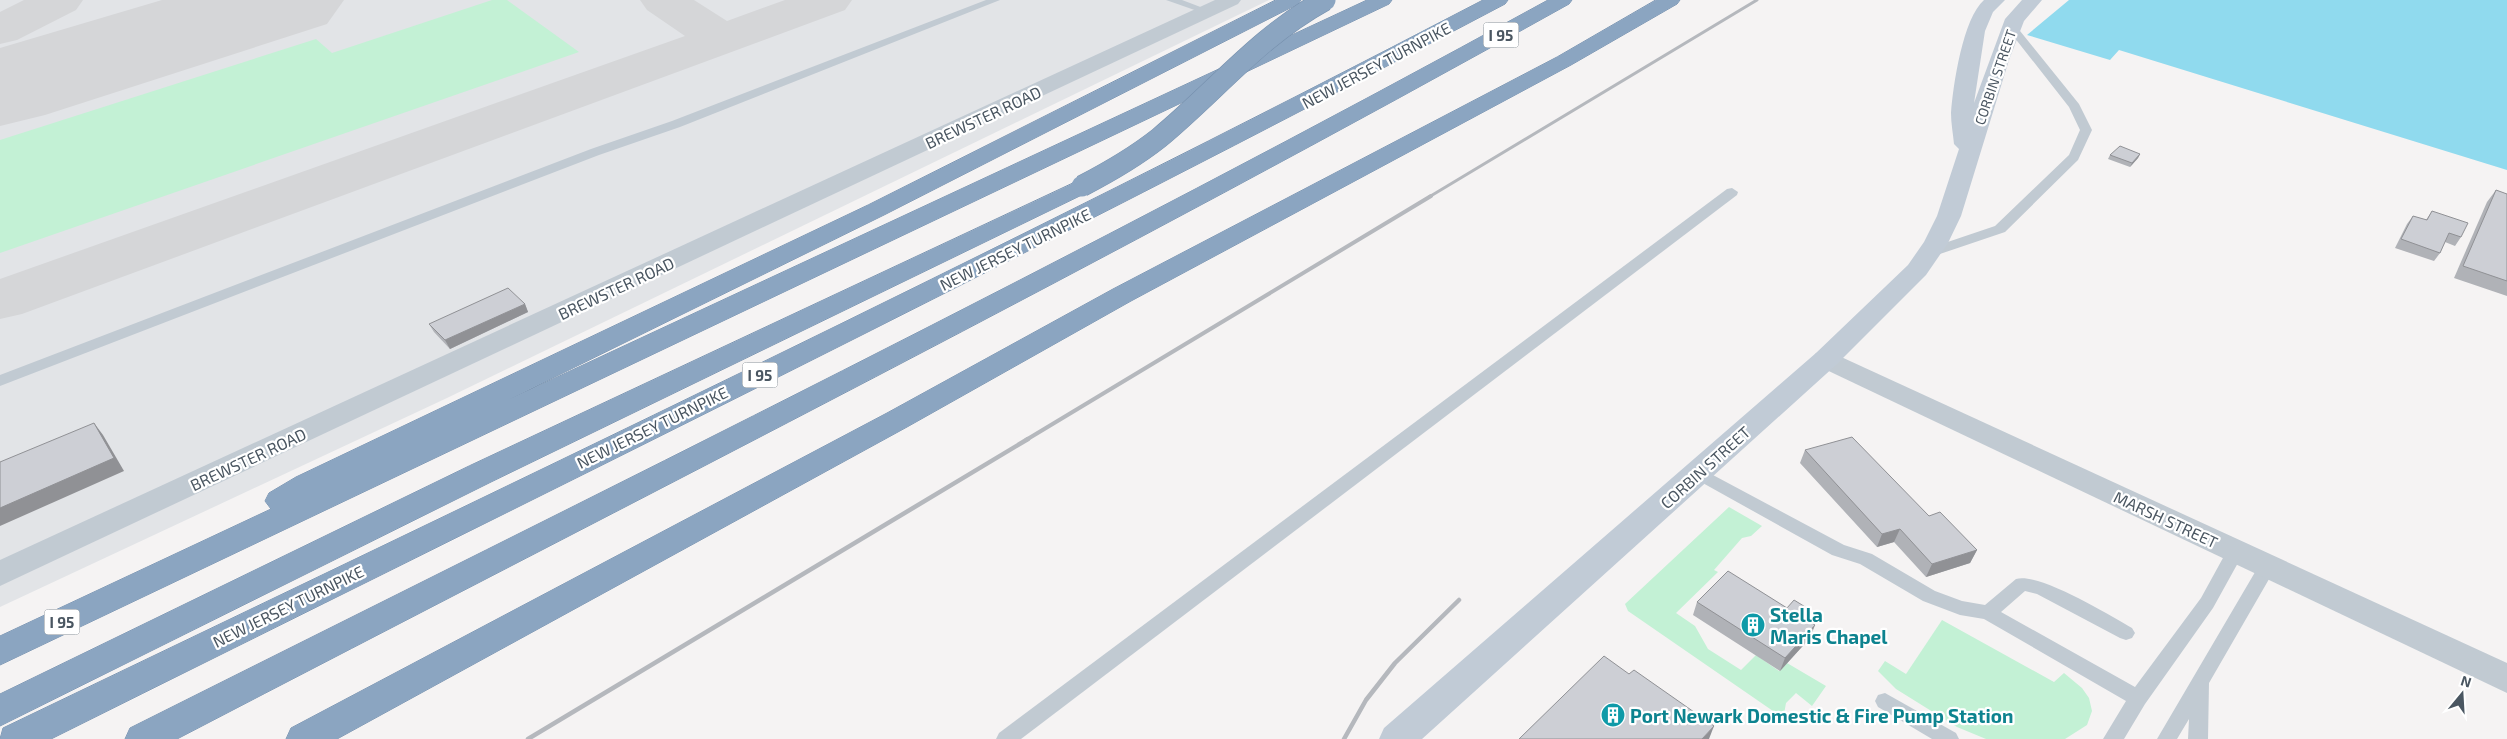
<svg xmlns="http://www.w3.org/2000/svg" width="2507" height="739" viewBox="0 0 2507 739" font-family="'Exo 2',sans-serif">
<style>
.airport{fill:#e2e4e7}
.green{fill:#c3f1d5}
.water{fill:#90daee}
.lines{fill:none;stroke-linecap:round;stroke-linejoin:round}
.taxiway{fill:#d5d6d8;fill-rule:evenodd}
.runway{fill:#d5d6d8;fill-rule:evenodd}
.motorway-casing{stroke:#7690ad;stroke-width:1}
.service{fill:#c1cad2;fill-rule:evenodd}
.minor{fill:#c1cad2;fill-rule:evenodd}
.secondary{fill:#c1cbd6;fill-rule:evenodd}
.motorway{fill:#8ba5c1;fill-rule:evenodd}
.rail-far2{stroke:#b5b8bd;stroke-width:3}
.rail-far1{stroke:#b5b8bd;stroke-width:4}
.rail{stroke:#b5b8bd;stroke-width:4.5}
.motorway-bridge-casing{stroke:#7690ad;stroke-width:22;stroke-linecap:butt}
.motorway-bridge{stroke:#8ba5c1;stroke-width:21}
.wall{fill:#b0b2b7}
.shaded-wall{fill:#909195}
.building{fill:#cdcfd5;stroke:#909195}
.labels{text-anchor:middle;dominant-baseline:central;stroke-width:4.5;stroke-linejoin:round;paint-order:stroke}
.far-street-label{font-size:14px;fill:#4a5661;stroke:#fff}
.shield{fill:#fff;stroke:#808990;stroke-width:1}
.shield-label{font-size:15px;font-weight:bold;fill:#4a5661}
.street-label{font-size:16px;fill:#4a5661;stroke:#fff}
.near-culture-label{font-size:19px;font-weight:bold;fill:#0d838f;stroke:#fff;text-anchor:start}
</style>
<rect width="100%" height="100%" fill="#f5f3f3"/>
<polygon class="airport" points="0,0 1269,0 447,398 0,607"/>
<g class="green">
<polygon points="492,0 507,0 579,52 0,253 0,140 316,39 332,53"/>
<polygon points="1729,507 1762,526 1751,536 1742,538 1714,570 1718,572 1676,613 1695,626 1708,649 1741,670 1756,655 1779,671 1787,663 1826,686 1812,706 1796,693 1786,703 1784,714 1773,711 1628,611 1625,604"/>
<polygon points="1942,620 2054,682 2064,673 2082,688 2089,698 2092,711 2087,725 2065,739 1986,739 1957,727 1896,689 1878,671 1885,661 1906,674"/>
</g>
<polygon class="water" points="2069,0 2507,0 2507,170 2119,50 2110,60 2027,35"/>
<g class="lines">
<g class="taxiway">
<polygon points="24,0 83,0 76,10 17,40 0,44 0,12"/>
<polygon points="640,0 694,0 727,21 785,0 852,0 845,10 22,314 0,319 0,279 685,36 647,10"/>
</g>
<polygon class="runway" points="162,0 344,0 327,24 45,115 0,126 0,48"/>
<defs>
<g id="motorway">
<polygon points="1276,0 1301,0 1298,4 884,215 510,399 1367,0 1392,0 1389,4 0,665 0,636 271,509 265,501 269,493 296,477 868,205"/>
<path d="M 1483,0 L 1508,0 L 1505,4 C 1025,258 537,497 51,739 L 0,739 L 3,728 C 499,490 996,254 1483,0 Z"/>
<path d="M 1548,0 L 1572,0 L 1569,4 C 1111,260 642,497 177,739 L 125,739 L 130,728 C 605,490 1082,256 1548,0 Z"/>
<polygon points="1656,0 1680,0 1677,4 1571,65 1131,301 907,427 337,739 286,739 291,728 887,413 1113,289 1557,57"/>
<polygon points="1082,179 1090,181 1094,186 1090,191 491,482 0,726 0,694 469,466"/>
</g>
</defs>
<use href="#motorway" class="motorway-casing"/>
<g class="service">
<polygon points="986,0 1000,0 680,127 599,155 0,386 0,375 591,149 672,121"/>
<polygon points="1166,0 1182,0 1211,11 1206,14"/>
<polygon points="2012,25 2016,26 2079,104 2092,130 2078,160 2005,232 1934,256 1924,256 1922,253 1924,250 1995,226 2069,155 2080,130 2069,107 2007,28"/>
<polygon points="1732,188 1738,192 1737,195 1021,739 996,739 999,733 1727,189"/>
<path d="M 1698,467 L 1844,545 L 1872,554 L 1935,591 L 1962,601 L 1985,605 L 2016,579 C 2039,572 2109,615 2132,628 L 2135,633 L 2132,638 L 2126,640 L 2120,638 L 2037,594 L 2025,591 L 2001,612 L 2135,687 L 2201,598 L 2229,547 L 2235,545 L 2241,547 L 2244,552 L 2213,608 L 2145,704 L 2124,739 L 2103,739 L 2126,701 L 1984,619 L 1960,615 L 1923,601 L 1860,564 L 1832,555 L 1692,477 L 1690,473 L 1692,469 Z"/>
<polygon points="2267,560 2273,562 2276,567 2209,683 2208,739 2188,739 2189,719 2177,739 2157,739 2261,562"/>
<polygon points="1885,693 1956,733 1959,739 1932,739 1878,707 1875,701 1878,695"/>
</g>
<g class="minor">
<polygon points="1215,0 1241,0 1238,4 0,586 0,560"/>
<polygon points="1826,350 2507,663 2507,693 1816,365 1812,359 1816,353"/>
</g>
<path class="secondary" d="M 1984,0 L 2005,0 L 1993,12 L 1985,31 L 1974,103 L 2005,19 L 2022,0 L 2042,0 L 2024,21 L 2009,60 L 1961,216 L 1948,243 L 1926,275 L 1836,365 L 1422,739 L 1379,739 L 1384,728 L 1816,353 L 1908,265 L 1924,242 L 1937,216 L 1959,149 L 1954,144 C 1953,134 1951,123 1951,113 C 1953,85 1963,18 1984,0 Z"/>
<use href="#motorway" class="motorway"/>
<polyline class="rail-far2" points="1429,197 1757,0"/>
<polyline class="rail-far1" points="1026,440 1431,196"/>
<g class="rail">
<polyline points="528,739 1028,439"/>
<polyline points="1344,739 1366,700 1395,663 1459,600"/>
</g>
<defs>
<path id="motorway-bridge" d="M 1082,186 C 1109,172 1135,157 1159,138 C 1217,90 1258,37 1325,0"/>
</defs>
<use href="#motorway-bridge" class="motorway-bridge-casing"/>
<use href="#motorway-bridge" class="motorway-bridge"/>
</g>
<g class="wall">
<polygon points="2140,154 2138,158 2130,167 2108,159 2110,155"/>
<polygon points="2496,190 2507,194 2507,296 2454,278 2487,202"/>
<polygon points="2432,211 2461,237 2455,246 2445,242 2440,253 2434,261 2395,248 2407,224 2413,216 2426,220"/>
<polygon points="525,304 528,312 450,349 434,332 429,324"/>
<polygon points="1805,450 1929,516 1977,550 1970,563 1926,577 1894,542 1877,547 1800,463"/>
<polygon points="1697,602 1787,608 1807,608 1803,618 1810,638 1780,671 1693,615"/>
</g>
<g class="shaded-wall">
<polygon points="2140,154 2138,158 2130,167 2132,163"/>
<polygon points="525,304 528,312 450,349 445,340"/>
<polygon points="94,423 103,435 124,471 0,526 0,508"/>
<polygon points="1900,529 1894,542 1877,547 1882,534"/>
<polygon points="1977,550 1970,563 1926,577 1932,564"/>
<polygon points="1807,608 1802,621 1800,616"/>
<polygon points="1815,625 1810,638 1780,671 1785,658"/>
<polygon points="1714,726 1709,739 1702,739"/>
</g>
<g class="building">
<polygon points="2120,146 2140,154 2132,163 2110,155"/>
<polygon points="2496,190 2507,194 2507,281 2463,266"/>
<polygon points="2432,211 2468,223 2461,237 2449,233 2440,253 2401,239 2413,216 2427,220"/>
<polygon points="508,288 525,304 445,340 429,324"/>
<polygon points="94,423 114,458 0,508 0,462"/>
<polygon points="1852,437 1929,516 1940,512 1977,550 1932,564 1900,529 1882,534 1805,450"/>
<polygon points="1728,571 1787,608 1794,600 1807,608 1800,616 1815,625 1785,658 1697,602"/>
<polygon points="1604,656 1629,674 1634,670 1714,726 1702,739 1519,739"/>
</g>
<defs>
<symbol id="building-disc" viewBox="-11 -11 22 22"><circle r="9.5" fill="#0f9aa8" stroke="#fff"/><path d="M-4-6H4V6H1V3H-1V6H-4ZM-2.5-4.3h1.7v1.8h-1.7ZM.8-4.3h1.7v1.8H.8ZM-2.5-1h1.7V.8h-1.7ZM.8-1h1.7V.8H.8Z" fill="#fff"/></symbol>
</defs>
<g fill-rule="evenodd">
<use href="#building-disc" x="1739" y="611" width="28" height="28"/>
<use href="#building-disc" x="1599" y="701" width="28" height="28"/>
</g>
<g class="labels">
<g class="far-street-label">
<text transform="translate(1995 77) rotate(-71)">CORBIN STREET</text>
</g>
<g class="shield">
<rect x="1483.5" y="22.5" width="35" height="25" rx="4"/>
<rect x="742.5" y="362.5" width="35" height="25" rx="4"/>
<rect x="44.5" y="609.5" width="35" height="25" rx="4"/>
</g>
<g class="shield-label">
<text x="1501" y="35">I 95</text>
<text x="760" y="375">I 95</text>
<text x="62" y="622">I 95</text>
</g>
<g class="street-label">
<text transform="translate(1376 65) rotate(-28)">NEW JERSEY TURNPIKE</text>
<text transform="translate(983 117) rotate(-25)">BREWSTER ROAD</text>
<text transform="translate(1015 249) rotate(-26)">NEW JERSEY TURNPIKE</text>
<text transform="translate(616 288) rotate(-25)">BREWSTER ROAD</text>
<text transform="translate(652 427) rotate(-26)">NEW JERSEY TURNPIKE</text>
<text transform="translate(248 459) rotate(-25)">BREWSTER ROAD</text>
<text transform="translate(1705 467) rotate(-42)">CORBIN STREET</text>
<text transform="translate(2166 519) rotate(25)">MARSH STREET</text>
<text transform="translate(288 606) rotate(-26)">NEW JERSEY TURNPIKE</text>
</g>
<g class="near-culture-label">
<text x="1770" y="614">Stella<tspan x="1770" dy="22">Maris Chapel</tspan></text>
<text x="1630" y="715">Port Newark Domestic &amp; Fire Pump Station</text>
</g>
</g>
<g transform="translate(2462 694) rotate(18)" stroke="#ffffff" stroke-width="4" paint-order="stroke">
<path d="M0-4L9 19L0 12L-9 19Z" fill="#4a5661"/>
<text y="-8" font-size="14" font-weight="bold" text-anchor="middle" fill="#4a5661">N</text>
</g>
</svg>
